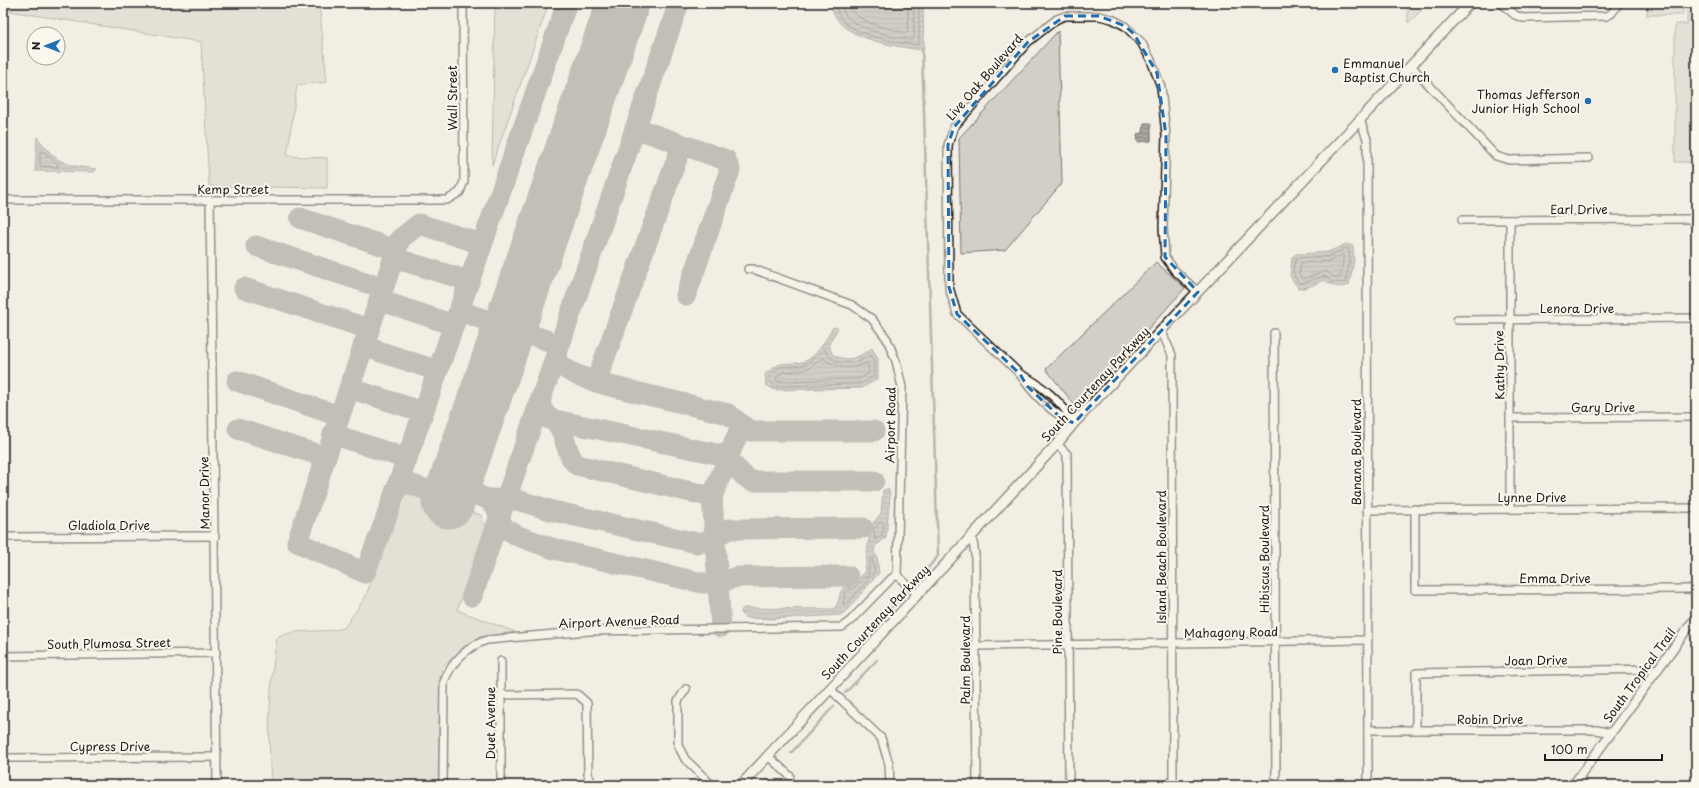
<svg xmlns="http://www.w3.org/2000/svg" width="1699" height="788" viewBox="0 0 1699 788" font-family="'Playpen Sans',sans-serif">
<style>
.green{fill:#d2cfc6;stroke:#777671}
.forest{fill:url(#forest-crowns);stroke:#777671}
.water{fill:url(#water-rules);stroke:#716f6b}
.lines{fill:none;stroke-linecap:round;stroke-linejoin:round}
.shore{stroke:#545351;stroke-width:1}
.stream{stroke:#716f6b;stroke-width:2.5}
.taxiway{stroke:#878580;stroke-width:21}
.runway{stroke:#878580;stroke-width:53}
.minor-casing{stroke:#1c1c1c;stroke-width:10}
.tertiary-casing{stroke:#1c1c1c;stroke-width:11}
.secondary-casing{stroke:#1c1c1c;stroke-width:12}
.minor{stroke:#fbf7ec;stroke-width:7}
.tertiary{stroke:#fbf7ec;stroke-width:8}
.secondary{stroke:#fbf7ec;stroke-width:9}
.oneway{stroke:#97948e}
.marked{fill:none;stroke:#1f6fb2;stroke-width:3;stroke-dasharray:8 5;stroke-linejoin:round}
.poi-dot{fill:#1f6fb2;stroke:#fbf7ec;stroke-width:1.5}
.labels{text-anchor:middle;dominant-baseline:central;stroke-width:4;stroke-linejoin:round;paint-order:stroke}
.poi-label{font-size:12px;fill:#1c1c1c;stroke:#fbf7ec;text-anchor:start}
.street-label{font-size:12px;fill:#1c1c1c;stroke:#fbf7ec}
</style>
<defs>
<pattern id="forest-crowns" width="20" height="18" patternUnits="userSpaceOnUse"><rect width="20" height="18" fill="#d2cfc6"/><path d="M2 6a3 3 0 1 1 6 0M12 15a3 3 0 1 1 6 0" fill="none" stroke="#b4b1aa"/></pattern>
<pattern id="water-rules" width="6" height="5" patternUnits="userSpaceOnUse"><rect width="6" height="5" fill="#a9a6a0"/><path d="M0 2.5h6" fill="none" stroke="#898682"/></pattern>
</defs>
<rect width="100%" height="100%" fill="#f2eee4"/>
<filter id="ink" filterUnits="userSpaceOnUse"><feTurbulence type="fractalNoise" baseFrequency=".025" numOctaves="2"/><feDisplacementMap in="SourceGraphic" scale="8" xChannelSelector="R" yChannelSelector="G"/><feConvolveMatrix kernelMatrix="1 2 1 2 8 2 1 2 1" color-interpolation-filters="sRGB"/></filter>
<g filter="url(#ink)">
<g class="green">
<polygon points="3,3 319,3 327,82 297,85 287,156 327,158 327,188 209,186 201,42 3,10"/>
<polygon points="495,3 549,3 492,165"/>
<rect x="1647" y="3" width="36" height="12"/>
<polygon points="1687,3 1696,3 1696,162 1675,162 1675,24 1687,24"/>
<polygon points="1058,31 1062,183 1005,250 961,253 959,138"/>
<polygon points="1156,262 1185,288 1077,408 1046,369"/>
<path d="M 413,493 L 481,515 L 487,530 L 457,610 L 515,632 L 479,637 L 443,666 L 440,675 L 438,785 L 271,785 C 268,736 269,687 277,638 C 294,627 324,634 344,628 L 365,598 L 402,497 L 406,494 Z"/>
</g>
<polygon class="forest" points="1408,3 1429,3 1408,23"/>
<g class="water">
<path d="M 829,3 L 923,3 L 924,50 C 901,48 854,40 839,22 C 835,17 832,9 829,3 Z"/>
<polygon points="1144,123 1151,123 1151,141 1138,142 1137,134 1143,133"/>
<path d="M 37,137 C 59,164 62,165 97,169 L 94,172 L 35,171 Z"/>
<path d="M 1346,244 L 1353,246 L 1354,261 L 1349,285 C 1339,289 1332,286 1324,280 L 1306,288 L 1298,288 L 1290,276 L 1292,257 L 1296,254 L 1328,252 Z"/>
<path d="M 833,327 L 838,328 L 829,344 L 832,354 C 848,363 858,358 872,348 L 878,359 L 878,379 L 862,388 L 775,390 L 766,385 L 765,374 C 785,358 782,366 802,362 C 816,359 827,338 833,327 Z"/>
<path d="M 887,489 L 889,490 L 890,495 L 886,538 L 875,546 L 874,553 L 877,556 L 879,573 L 847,610 L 841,615 L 771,619 L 746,618 L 741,614 L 742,609 L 745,608 L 834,609 C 840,602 838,595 843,588 L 850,586 L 865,572 L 870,527 L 881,513 L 883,490 Z"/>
</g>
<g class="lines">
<g class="shore">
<path d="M 834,3 C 836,8 839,15 842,20 C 855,35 898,43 917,45 L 919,44 L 919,3"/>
<path d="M 839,3 C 842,7 844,13 847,17 C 859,29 895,38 912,40 L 914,38 L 914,3"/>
<path d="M 846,3 C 857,24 884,27 906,33 L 908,31 L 908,3"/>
<polygon points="42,151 58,164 58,167 40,166 40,152"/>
<path d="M 1346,248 L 1349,250 L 1350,261 L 1345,283 L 1333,282 L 1324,276 L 1300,284 C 1293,277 1291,267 1297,258 L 1329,256 Z"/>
<polygon points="1342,255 1344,256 1340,278 1335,277 1325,271 1303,279 1299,274 1301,263 1330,261"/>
<path d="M 824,350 L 826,351 C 830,363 845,364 857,362 C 862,361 866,356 871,355 L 874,361 L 874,376 L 861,384 L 776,386 L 770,382 L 770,375 L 780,367 L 805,365 Z"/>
<path d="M 823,358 C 839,370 850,369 868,363 L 869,373 L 859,379 L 778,381 L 775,379 L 782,372 L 806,370 Z"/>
<polygon points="881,522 884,524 882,535 875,540 874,529"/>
<polygon points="872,558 875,572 870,577 868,575 870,560"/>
<polygon points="865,577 868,577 868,580 846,605 843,605 845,592 852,589"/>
</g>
<g class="stream">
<polyline points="922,50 938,556 922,575"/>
<polyline points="856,647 897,601"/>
<polyline points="845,693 877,660"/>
<polyline points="791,753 834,706"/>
<polyline points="762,785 767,780"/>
</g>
<g class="taxiway">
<polyline points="635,128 726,160 730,170 686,295"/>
<polyline points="300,218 396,250"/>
<polyline points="482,244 419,224 400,239 297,542 365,573 385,521 567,3"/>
<polyline points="256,246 383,288"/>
<polyline points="394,258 469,281"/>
<polyline points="244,288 369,329"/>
<polyline points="379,300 454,325"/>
<path d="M 459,311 L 558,344 C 558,349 556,355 558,360 C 563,373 594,381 606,385 L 728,414 L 750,431 L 874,431"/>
<polyline points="363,346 438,371"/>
<polyline points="237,381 339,416"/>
<polyline points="596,382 682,145"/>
<polyline points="349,388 423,412"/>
<path d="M 540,400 L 542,410 L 550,419 L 722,455 C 734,463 740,476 752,481 L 874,481"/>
<path d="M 545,418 C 568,420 562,453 577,465 L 712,497"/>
<polyline points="238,429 325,457"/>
<polyline points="333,434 407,459"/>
<path d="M 399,480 C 414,485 438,498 451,485 C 454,482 457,475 459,471 C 463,493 483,498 501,503"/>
<polyline points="488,499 496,507 503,527 518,536 554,549 702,583 718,583 737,577 848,576"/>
<polyline points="492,499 517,500 553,511 697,543 708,541 729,529 863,528"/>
<polyline points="472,596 679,3"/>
<polyline points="721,627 712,497 741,426"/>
</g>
<polyline class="runway" points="448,502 623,3"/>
<defs>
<g id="minor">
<polyline points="1501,3 1515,15 1523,18 1607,16 1612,13 1619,3"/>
<polyline points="1411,66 1496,156 1509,160 1589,158"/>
<polyline points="1360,120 1367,139 1368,785"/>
<polyline points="3,200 447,200 460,192 464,181 463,3"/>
<polyline points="210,200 217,785"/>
<polyline points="1462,220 1696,219"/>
<polyline points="1510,220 1510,508"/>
<polyline points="748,269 753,269 852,305 872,319 887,339 896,361 902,387 897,575 917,594"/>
<polyline points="1457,320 1696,318"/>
<polyline points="1161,330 1172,355 1173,785"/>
<polyline points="1274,333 1276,785"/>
<path d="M 1020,374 C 1041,384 1063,403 1074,423"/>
<polyline points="1511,418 1696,417"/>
<path d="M 1074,423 C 1052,414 1032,393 1020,374 L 957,314 L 949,287 L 948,145 L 954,127 L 1028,42 L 1057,19 L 1065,16 L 1099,16 L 1112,19 L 1125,26 L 1141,42 L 1151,60 L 1161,87 L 1166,135 L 1163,227 L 1165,257 L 1175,271 L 1198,292"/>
<polyline points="1057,444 1067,454 1069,785"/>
<polyline points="1415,509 1415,590 1696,589"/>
<polyline points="1367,510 1696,508"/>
<polyline points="972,535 975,555 977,785"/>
<polyline points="3,537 215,536"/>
<polyline points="976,646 1367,640"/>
<polyline points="3,656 216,653"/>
<polyline points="501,661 501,785"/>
<polyline points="686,689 678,701 678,745 685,759 712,785"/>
<polyline points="830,689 881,738 889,764 890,785"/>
<polyline points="501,695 577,694 587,703 588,775 593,785"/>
<polyline points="1368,730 1597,730 1611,733"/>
<polyline points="1416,730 1416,673 1656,669"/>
<polyline points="768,756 790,776"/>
<polyline points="3,758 217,757"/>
<polyline points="1579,777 1583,785"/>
<path d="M 443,785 L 444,682 C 451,662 468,646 487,640 L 589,631 L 842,627 L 850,621 L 892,578 L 897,575"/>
</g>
<polyline id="tertiary" points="1573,785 1696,617"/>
<polyline id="secondary" points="741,785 1057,444 1074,423 1470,3"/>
</defs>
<use href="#minor" class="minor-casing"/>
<use href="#tertiary" class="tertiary-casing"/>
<use href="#secondary" class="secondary-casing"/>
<use href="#minor" class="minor"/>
<use href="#tertiary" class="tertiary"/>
<use href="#secondary" class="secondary"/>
</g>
<defs><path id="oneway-shaft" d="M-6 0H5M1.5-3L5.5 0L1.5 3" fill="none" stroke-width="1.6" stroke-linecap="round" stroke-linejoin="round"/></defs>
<use class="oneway" href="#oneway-shaft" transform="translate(1044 402) rotate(43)"/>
</g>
<path d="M0 0H1699V788H0ZM 1065,16 L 1099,16 L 1125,26 L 1134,34 L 1157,73 L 1166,135 L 1165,257 L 1198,292 L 1074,423 L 1061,418 L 1027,386 L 1020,374 L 957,314 L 949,287 L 948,145 L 954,127 L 1028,42 Z" fill="#f2eee4" fill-opacity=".55" fill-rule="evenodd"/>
<path class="marked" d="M 1065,16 L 1099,16 L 1125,26 L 1134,34 L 1157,73 L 1166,135 L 1165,257 L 1198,292 L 1074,423 L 1061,418 L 1027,386 L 1020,374 L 957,314 L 949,287 L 948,145 L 954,127 L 1028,42 Z"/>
<g class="poi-dot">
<circle cx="1335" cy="70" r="4"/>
<circle cx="1588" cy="101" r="4"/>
</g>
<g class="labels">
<g class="poi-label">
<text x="1343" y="63">Emmanuel<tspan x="1343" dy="14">Baptist Church</tspan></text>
<text x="1580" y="94" text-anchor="end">Thomas Jefferson<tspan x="1580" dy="14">Junior High School</tspan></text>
</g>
<g class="street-label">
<text transform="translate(984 77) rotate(-49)">Live Oak Boulevard</text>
<text transform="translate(452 98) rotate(-90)">Wall Street</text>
<text x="233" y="189">Kemp Street</text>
<text x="1579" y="209">Earl Drive</text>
<text x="1577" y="308">Lenora Drive</text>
<text transform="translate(1499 365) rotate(-91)">Kathy Drive</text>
<text transform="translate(1095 384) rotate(-47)">South Courtenay Parkway</text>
<text x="1603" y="407">Gary Drive</text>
<text transform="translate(890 425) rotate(-89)">Airport Road</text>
<text transform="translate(1356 452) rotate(-90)">Banana Boulevard</text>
<text transform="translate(204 493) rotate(-91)">Manor Drive</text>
<text x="1532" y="497">Lynne Drive</text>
<text x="109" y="525">Gladiola Drive</text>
<text transform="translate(1161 557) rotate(-90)">Island Beach Boulevard</text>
<text transform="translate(1264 559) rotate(-90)">Hibiscus Boulevard</text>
<text x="1555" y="578">Emma Drive</text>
<text transform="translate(1057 612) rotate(-90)">Pine Boulevard</text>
<text transform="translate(619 621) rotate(-2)">Airport Avenue Road</text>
<text transform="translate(875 622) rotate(-47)">South Courtenay Parkway</text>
<text transform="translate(1231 632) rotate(-1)">Mahagony Road</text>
<text transform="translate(109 643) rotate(-1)">South Plumosa Street</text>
<text transform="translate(965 660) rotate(-90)">Palm Boulevard</text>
<text transform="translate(1536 660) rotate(-1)">Joan Drive</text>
<text transform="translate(1639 675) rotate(-54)">South Tropical Trail</text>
<text x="1490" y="719">Robin Drive</text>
<text transform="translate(490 723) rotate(-90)">Duet Avenue</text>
<text x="110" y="746">Cypress Drive</text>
</g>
</g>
<rect width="1699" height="788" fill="none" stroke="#fbf7ec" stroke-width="16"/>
<rect x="8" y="8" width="1683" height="772" fill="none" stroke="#1c1c1c" stroke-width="1.5" filter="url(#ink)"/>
<g transform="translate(46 46) rotate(270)"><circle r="19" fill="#fbf7ec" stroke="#a29f99"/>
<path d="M0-3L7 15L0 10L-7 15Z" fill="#1f6fb2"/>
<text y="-6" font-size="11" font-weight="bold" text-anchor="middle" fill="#1c1c1c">N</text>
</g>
<path d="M1545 754v6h117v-6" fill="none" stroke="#1c1c1c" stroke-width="2"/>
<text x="1551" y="754" font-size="12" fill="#1c1c1c" stroke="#fbf7ec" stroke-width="3" paint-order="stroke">100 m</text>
</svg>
